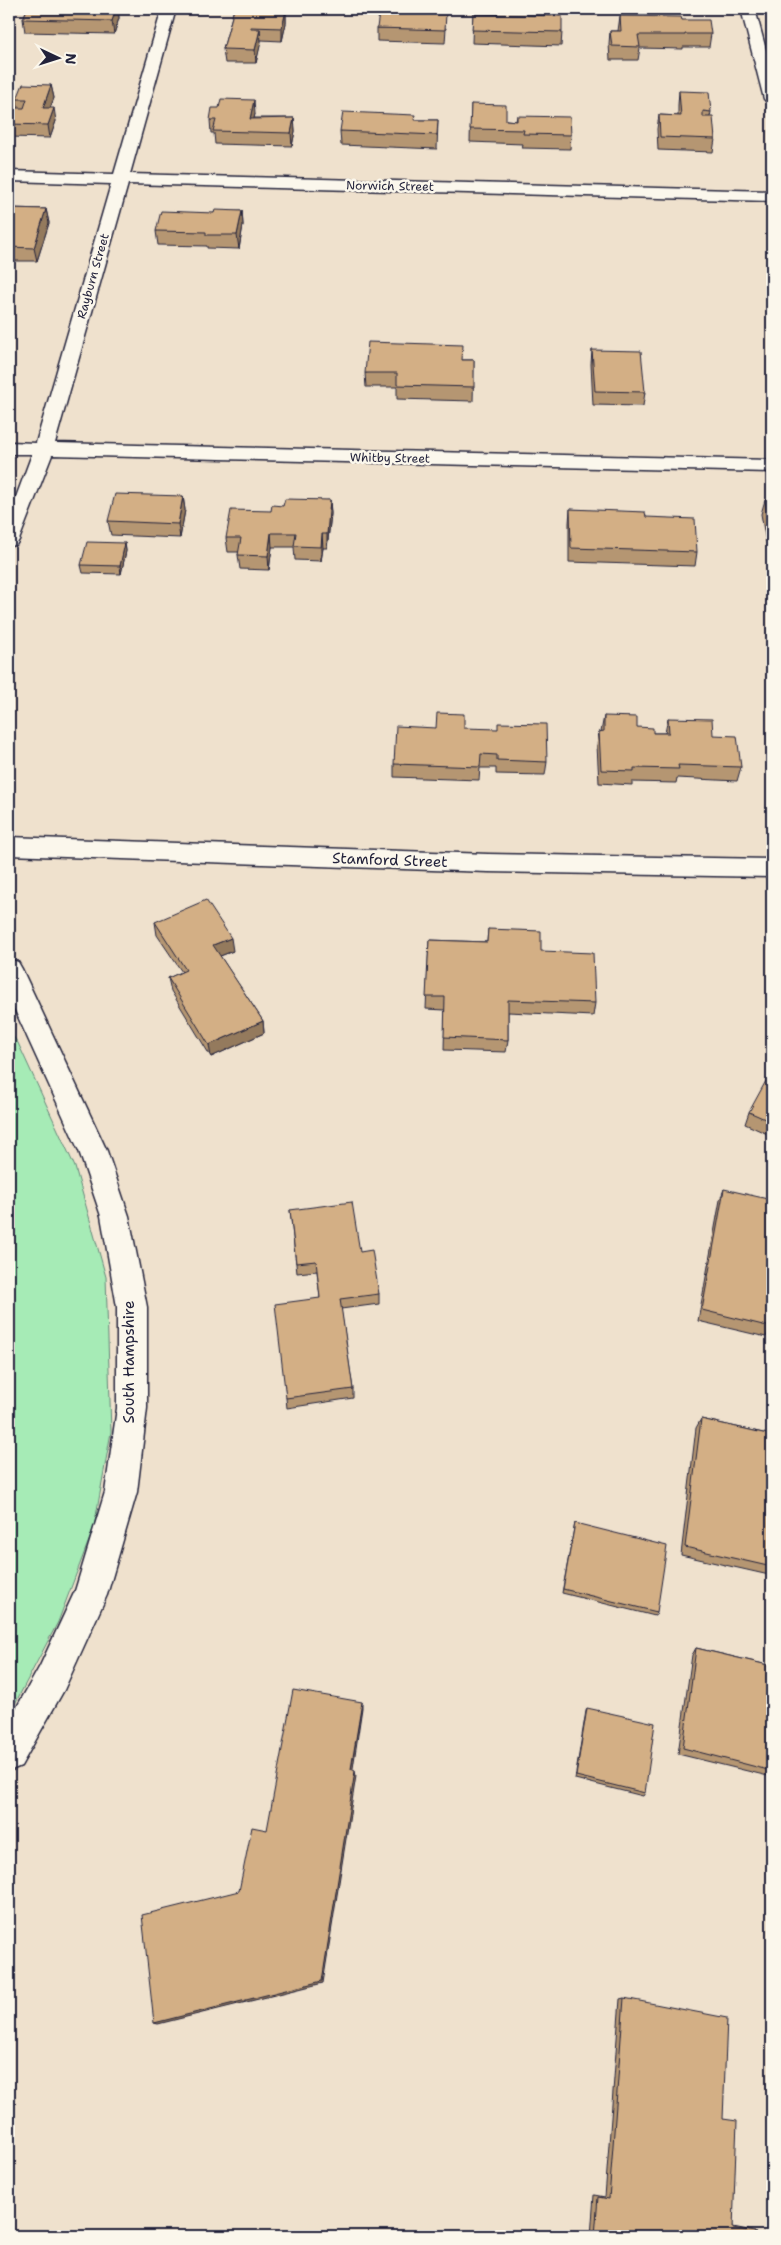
<svg xmlns="http://www.w3.org/2000/svg" width="781" height="2245" viewBox="0 0 781 2245" font-family="'Shantell Sans',sans-serif">
<style>
.green{fill:#a6ebb6;stroke:#648678}
.lines{fill:none;stroke-linecap:round;stroke-linejoin:round}
.street-casing{stroke:#22223b;stroke-width:3}
.street{fill:#fbf7ec;fill-rule:evenodd}
.wall{fill:#b59672;stroke:#22223b}
.shaded-wall{fill:#947a5d;stroke:#22223b}
.building{fill:#d3af85;stroke:#22223b}
.labels{text-anchor:middle;dominant-baseline:central;stroke-width:5;stroke-linejoin:round;paint-order:stroke}
.far-street-label{font-size:12px;fill:#22223b;stroke:#fbf7ec}
.street-label{font-size:15px;fill:#22223b;stroke:#fbf7ec}
</style>
<rect width="100%" height="100%" fill="#efe1cd"/>
<filter id="ink" filterUnits="userSpaceOnUse"><feTurbulence type="fractalNoise" baseFrequency=".02" numOctaves="2"/><feDisplacementMap in="SourceGraphic" scale="10" xChannelSelector="R" yChannelSelector="G"/><feConvolveMatrix kernelMatrix="1 2 1 2 8 2 1 2 1" color-interpolation-filters="sRGB"/></filter>
<g filter="url(#ink)">
<polygon class="green" points="9,1031 18,1043 75,1167 106,1277 111,1432 94,1527 58,1622 9,1715"/>
<g class="lines">
<defs>
<g id="street">
<polygon points="162,9 176,9 130,174 772,191 772,201 128,184 55,443 772,460 772,472 52,455 19,540 16,545 9,546 9,516 32,454 9,454 9,442 36,443 111,184 9,181 9,171 114,174"/>
<polygon points="741,9 755,9 772,72 772,104 767,102 764,99"/>
<polygon points="9,837 488,854 772,859 772,877 488,872 9,855"/>
<polygon points="9,959 18,962 22,969 107,1151 129,1216 147,1307 147,1408 137,1492 107,1595 64,1690 21,1766 9,1771 9,1721 40,1666 75,1591 105,1492 117,1408 117,1307 101,1216 79,1151 9,997"/>
</g>
</defs>
<use href="#street" class="street-casing"/>
<use href="#street" class="street"/>
</g>
<g class="wall">
<polygon points="27,9 118,9 119,18 114,34 25,32 23,19"/>
<polygon points="234,9 286,10 286,23 282,41 261,40 256,63 225,63 223,49"/>
<polygon points="473,14 562,32 561,46 472,43"/>
<polygon points="620,16 682,20 711,34 709,47 683,47 683,49 640,48 638,60 610,60 609,44 610,31 618,31"/>
<polygon points="377,28 446,28 445,43 377,41"/>
<polygon points="51,85 54,98 50,108 56,121 50,138 9,137 9,108 18,108 17,99"/>
<polygon points="679,91 711,112 710,117 715,139 713,152 658,150 657,129 659,115 678,116 678,105"/>
<polygon points="471,104 506,120 516,121 517,116 571,135 570,149 522,148 523,144 470,142"/>
<polygon points="255,114 254,118 294,118 295,131 292,146 215,144 214,133 211,133 210,120"/>
<polygon points="414,120 438,120 437,149 341,145 340,131"/>
<polygon points="9,208 46,209 49,223 37,261 9,261"/>
<polygon points="242,211 243,225 239,249 207,248 207,246 158,245 156,231 214,213"/>
<polygon points="592,350 645,392 643,406 593,405 591,364"/>
<polygon points="462,360 474,360 473,401 397,399 397,387 366,387 365,373"/>
<polygon points="183,496 185,510 180,538 111,535 108,521"/>
<polygon points="330,500 331,514 327,548 323,548 321,561 295,560 294,547 272,547 269,570 240,569 238,555 239,552 228,552 226,538 271,511 283,506"/>
<polygon points="765,500 772,500 772,542 766,542 761,514"/>
<polygon points="570,509 646,517 697,552 695,566 569,562 569,523"/>
<polygon points="125,543 126,551 121,574 83,573 81,565"/>
<polygon points="604,716 653,733 665,733 668,718 713,735 741,767 737,781 677,778 676,783 632,782 632,785 599,783 597,745 599,732 601,732"/>
<polygon points="436,728 464,728 547,762 545,775 496,774 496,768 480,768 479,780 394,777 394,764"/>
<polygon points="155,922 233,951 220,956 263,1021 264,1033 211,1057 171,991 168,978 182,972 157,935"/>
<polygon points="488,929 541,951 595,1003 593,1016 508,1012 508,1040 506,1052 444,1050 445,1010 426,1009 429,940 487,942"/>
<polygon points="772,935 772,982 769,944"/>
<polygon points="772,1081 772,1136 745,1124 749,1112"/>
<polygon points="724,1189 771,1327 766,1337 698,1321 720,1200"/>
<polygon points="290,1210 360,1252 379,1294 379,1304 341,1309 353,1389 353,1398 287,1408 286,1398 320,1298 317,1271 297,1273"/>
<polygon points="701,1419 772,1435 772,1570 769,1575 681,1555 696,1428"/>
<polygon points="575,1523 657,1612 655,1616 562,1593"/>
<polygon points="696,1648 772,1666 772,1777 678,1754 692,1655"/>
<polygon points="587,1708 645,1793 643,1796 575,1779 586,1711"/>
<polygon points="624,1998 723,2119 733,2227 748,2230 755,2232 755,2236 591,2236 594,2195 605,2197 620,1999"/>
</g>
<g class="shaded-wall">
<polygon points="9,9 12,9 13,17 9,27"/>
<polygon points="116,9 118,9 119,18 114,34 112,21"/>
<polygon points="286,10 286,23 282,41 282,28"/>
<polygon points="260,29 261,42 256,63 255,50"/>
<polygon points="51,85 54,98 45,121 43,108"/>
<polygon points="254,100 255,114 251,132 250,119"/>
<polygon points="54,108 56,121 50,138 48,125"/>
<polygon points="294,118 295,131 292,146 291,133"/>
<polygon points="46,209 49,223 37,261 34,248"/>
<polygon points="242,211 243,225 239,249 237,235"/>
<polygon points="183,496 185,510 180,538 178,524"/>
<polygon points="330,500 331,514 327,548 327,534"/>
<polygon points="271,533 272,547 269,570 268,556"/>
<polygon points="322,534 323,548 321,561 321,547"/>
<polygon points="125,543 126,551 121,574 120,566"/>
<polygon points="231,938 233,951 215,958 213,945"/>
<polygon points="263,1021 264,1033 211,1057 209,1045"/>
<polygon points="362,1702 362,1708 352,1775 351,1769"/>
<polygon points="355,1771 356,1776 323,1983 158,2024 154,2023"/>
</g>
<g class="building">
<polygon points="27,9 116,9 112,21 23,19"/>
<polygon points="234,9 240,9 286,10 282,28 251,27 251,29 260,29 255,50 223,49"/>
<polygon points="379,13 446,14 445,30 377,28"/>
<polygon points="473,14 562,16 562,32 472,30"/>
<polygon points="620,16 681,17 682,20 709,20 711,34 685,34 685,35 638,35 640,47 612,46 610,31 621,31"/>
<polygon points="23,84 51,85 43,108 54,108 48,125 9,124 9,108 24,108 27,99 17,99"/>
<polygon points="679,91 709,92 711,112 703,111 703,117 713,117 715,139 660,137 659,115 681,116"/>
<polygon points="221,99 254,100 250,119 294,118 291,133 213,131 216,120 210,120 212,108 219,108"/>
<polygon points="471,104 506,105 506,120 517,121 517,116 570,117 571,135 523,134 524,130 470,129"/>
<polygon points="343,112 415,115 414,120 438,120 437,135 340,131"/>
<polygon points="9,208 46,209 34,248 9,247"/>
<polygon points="215,210 242,211 237,235 206,235 206,232 156,231 161,211 214,213"/>
<polygon points="368,342 463,345 462,360 474,360 474,387 397,385 397,373 365,373"/>
<polygon points="592,350 641,351 645,392 595,391"/>
<polygon points="115,494 183,496 178,524 108,521"/>
<polygon points="285,499 330,500 327,534 322,534 321,547 294,546 296,533 271,533 268,556 238,555 241,538 226,538 231,510 271,511 272,505 283,506"/>
<polygon points="765,500 772,500 772,528 769,528"/>
<polygon points="570,509 645,512 646,517 695,519 697,552 571,548"/>
<polygon points="87,542 125,543 120,566 81,565"/>
<polygon points="437,713 464,714 464,728 498,729 498,723 546,724 547,762 497,760 497,755 481,754 480,767 394,764 396,726 436,728"/>
<polygon points="604,716 637,717 637,727 653,728 653,733 669,733 668,718 712,719 713,735 737,736 741,767 678,765 679,769 634,768 634,771 601,770 599,732 604,731"/>
<polygon points="206,900 231,938 213,945 263,1021 209,1045 168,978 186,970 155,922"/>
<polygon points="488,929 541,931 541,951 593,953 595,1003 508,1000 508,1040 444,1037 445,997 426,997 429,940 487,942"/>
<polygon points="767,1079 772,1081 772,1122 749,1112"/>
<polygon points="724,1189 772,1200 772,1319 771,1327 702,1310"/>
<polygon points="352,1202 360,1252 372,1250 379,1294 340,1299 353,1389 286,1398 275,1304 320,1298 316,1261 296,1263 290,1210"/>
<polygon points="701,1419 772,1435 772,1567 685,1547"/>
<polygon points="575,1523 667,1546 657,1612 563,1589"/>
<polygon points="696,1648 772,1666 772,1771 683,1748"/>
<polygon points="293,1690 362,1702 351,1769 355,1771 322,1981 154,2023 142,1915 239,1891 252,1827 267,1830"/>
<polygon points="587,1708 655,1723 645,1793 576,1776"/>
<polygon points="624,1998 727,2018 723,2119 737,2121 733,2228 755,2232 755,2236 595,2236 598,2197 609,2199"/>
</g>
</g>
<g class="labels">
<g class="far-street-label">
<text transform="translate(390 186) rotate(1)">Norwich Street</text>
<text transform="translate(93 276) rotate(-74)">Rayburn Street</text>
<text transform="translate(390 458) rotate(1)">Whitby Street</text>
</g>
<g class="street-label">
<text transform="translate(390 860) rotate(2)">Stamford Street</text>
<text transform="translate(129 1362) rotate(-90)">South Hampshire</text>
</g>
</g>
<rect width="781" height="2245" fill="none" stroke="#fbf7ec" stroke-width="30"/>
<rect x="15" y="15" width="751" height="2215" fill="none" stroke="#22223b" stroke-width="2" filter="url(#ink)"/>
<g transform="translate(58 58) rotate(94)" stroke="#fbf7ec" stroke-width="4" paint-order="stroke">
<path d="M0-4L9 19L0 12L-9 19Z" fill="#22223b"/>
<text y="-8" font-size="14" font-weight="bold" text-anchor="middle" fill="#22223b">N</text>
</g>
</svg>
